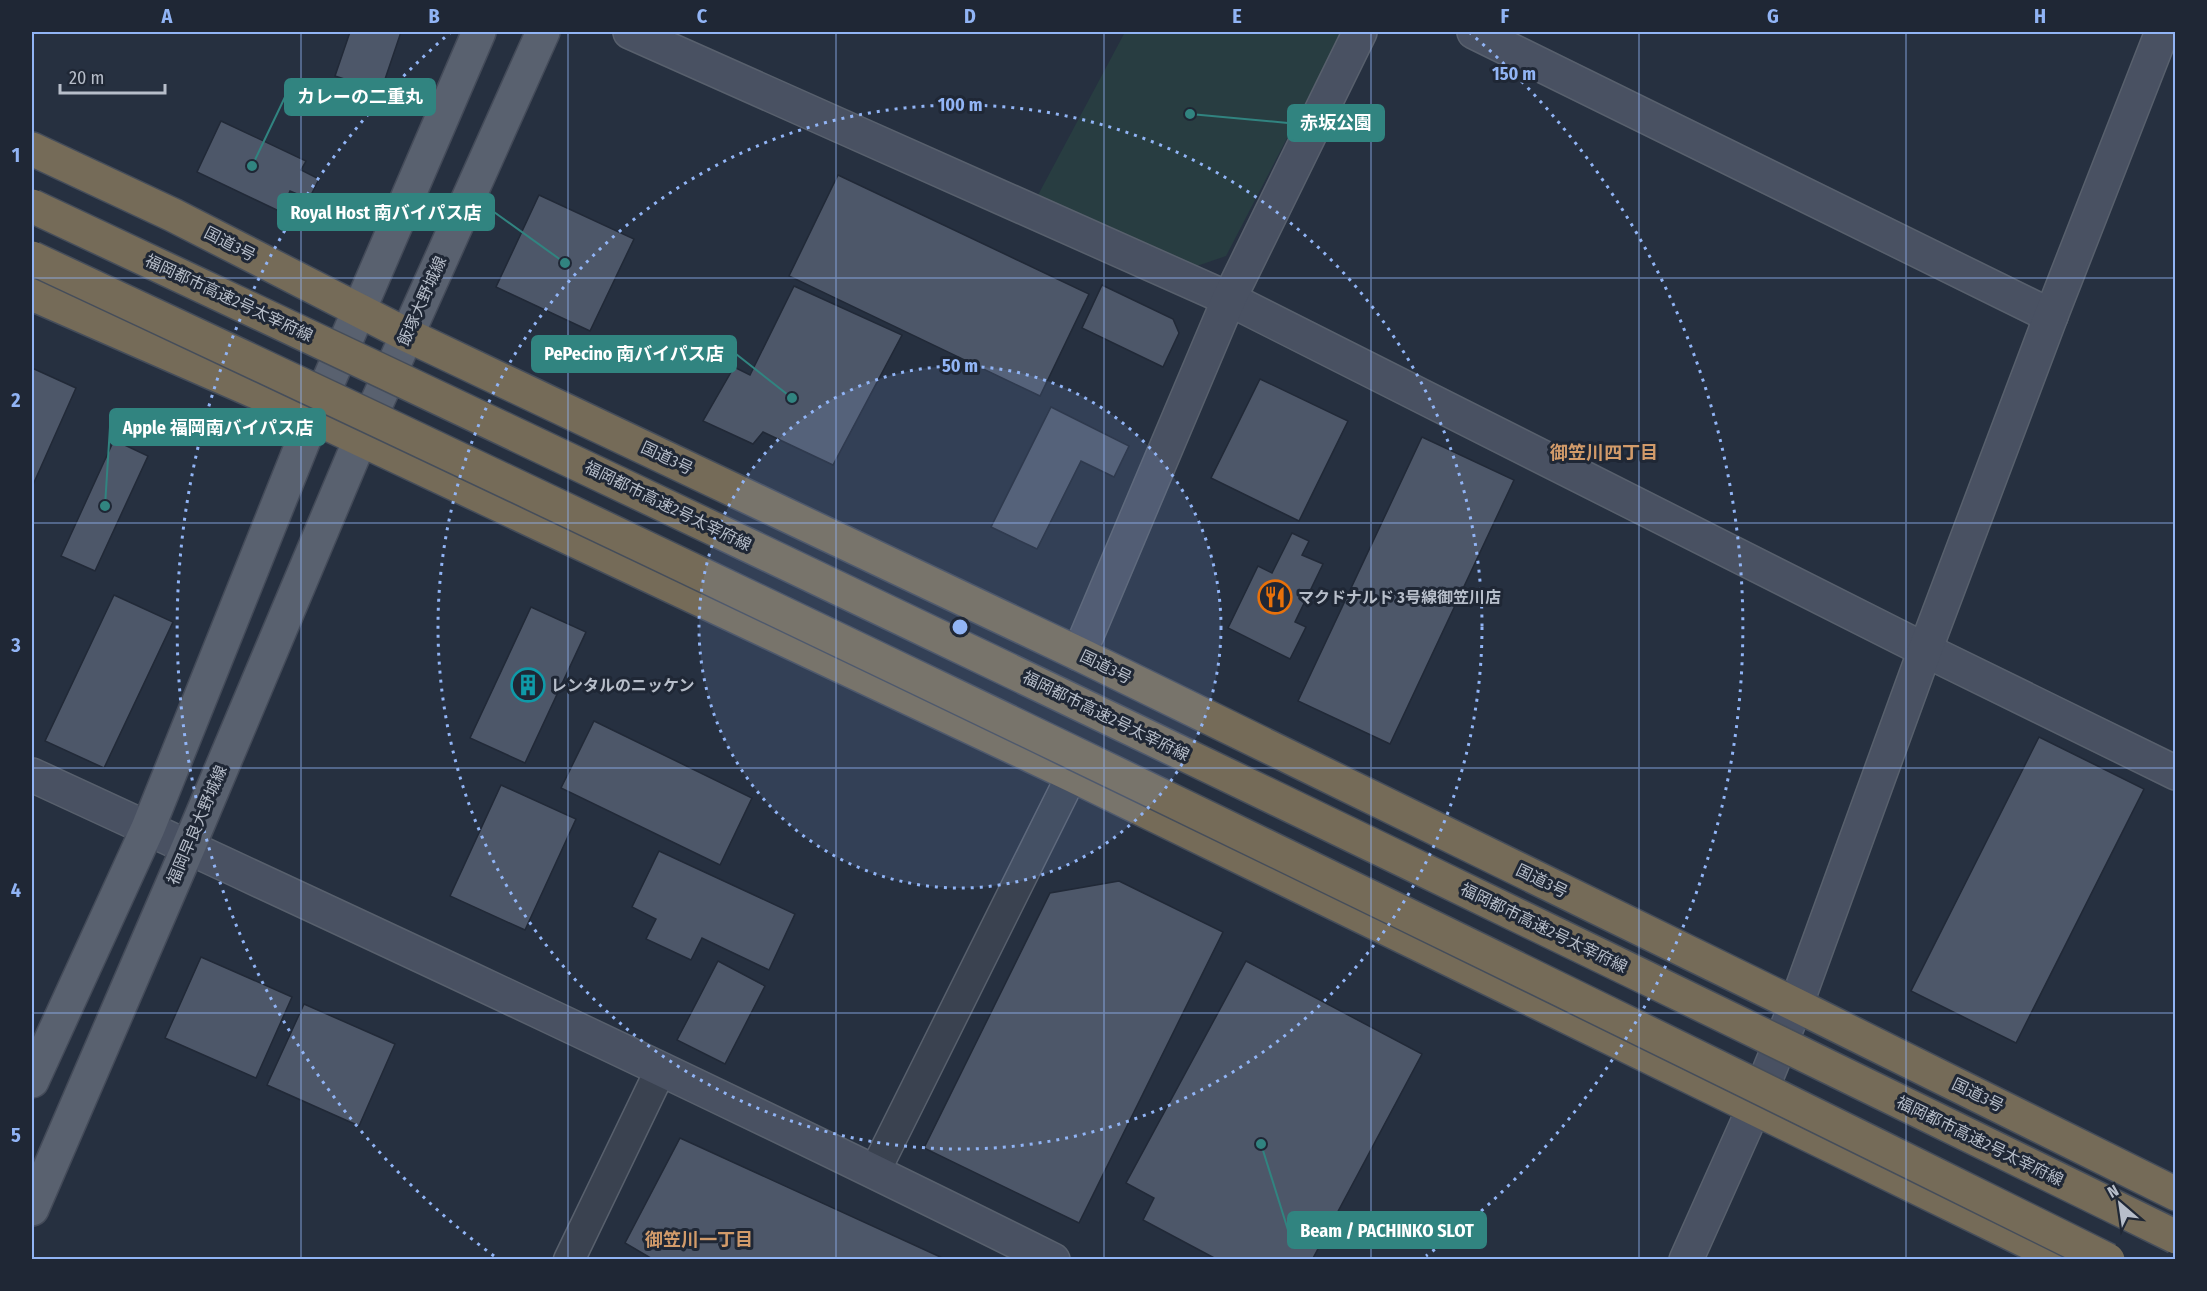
<svg xmlns="http://www.w3.org/2000/svg" width="2207" height="1291" viewBox="0 0 2207 1291" font-family="'Fira Sans Condensed','Noto Sans JP',sans-serif">
<style>
.green{fill:#283d41}
.building{fill:#4d5769;stroke:#212937;stroke-width:1.5}
.lines{fill:none;stroke-linecap:round;stroke-linejoin:round}
.street-casing{stroke:#58606d;stroke-width:33}
.secondary-casing{stroke:#58606d;stroke-width:36}
.primary-casing{stroke:#444b59;stroke-width:36}
.highway-casing{stroke:#454d5a;stroke-width:36}
.street{stroke:#3a4250;stroke-width:30}
.secondary{stroke:#495162;stroke-width:33}
.primary{stroke:#59616f;stroke-width:33}
.highway{stroke:#756b58;stroke-width:33}
.highway-bridge-casing{stroke:#454d5a;stroke-width:36;stroke-linecap:butt}
.highway-bridge{stroke:#756b58;stroke-width:33}
.grid{fill:none;stroke:#91b4f5;stroke-width:1.5;stroke-opacity:0.55}
.ring{fill:none;stroke:#91b4f5;stroke-width:3;stroke-dasharray:3 6}
.labels{text-anchor:middle;dominant-baseline:central;stroke-width:6;stroke-linejoin:round;paint-order:stroke}
.street-label{font-size:16px;fill:#b7beca;stroke:#1f2735}
.poi-label{font-size:16px;font-weight:bold;fill:#b7beca;stroke:#1f2735;text-anchor:start}
.neighbourhood-label{font-size:18px;font-weight:bold;fill:#d29b6a;stroke:#1f2735}
.centre{fill:#91b4f5;stroke:#1f2735;stroke-width:3}
.ring-label{font-size:18px;text-anchor:middle;font-weight:bold;fill:#91b4f5;stroke:#1f2735;stroke-width:6;stroke-linejoin:round;paint-order:stroke}
.leader{fill:none;stroke:#318480;stroke-width:2}
.callout-dot{fill:#318480;stroke:#1f2735;stroke-width:2}
.callout{fill:#318480;stroke:#318480;stroke-width:2}
.callout-label{font-size:18px;text-anchor:middle;font-weight:bold;fill:#fff}
.neatline{fill:none;stroke:#91b4f5;stroke-width:2}
.grid-label{font-size:20px;text-anchor:middle;font-weight:bold;fill:#91b4f5}
</style>
<rect width="100%" height="100%" fill="#263040"/>
<polygon class="green" points="1125,32 1342,32 1226,256 1191,268 1037,197"/>
<g class="building">
<polygon points="350,32 401,32 381,91 335,76"/>
<polygon points="221,121 306,161 301,170 319,179 309,199 290,191 281,212 197,172"/>
<polygon points="838,175 1089,294 1040,396 789,276"/>
<polygon points="539,195 634,239 590,331 496,287"/>
<polygon points="1102,285 1173,319 1179,333 1163,367 1082,328"/>
<polygon points="794,286 902,335 833,465 763,432 753,444 703,421 734,367 750,375"/>
<polygon points="32,368 76,388 32,487"/>
<polygon points="1260,379 1348,421 1299,521 1211,478"/>
<polygon points="1051,407 1129,446 1114,477 1081,461 1037,549 991,527"/>
<polygon points="1422,437 1514,480 1390,744 1298,701"/>
<polygon points="114,440 148,456 95,571 61,556"/>
<polygon points="1292,533 1309,541 1302,555 1323,564 1295,622 1306,627 1290,659 1228,628 1258,566 1272,573"/>
<polygon points="114,595 173,622 104,768 45,741"/>
<polygon points="531,607 586,632 525,763 470,738"/>
<polygon points="594,721 752,798 720,865 561,788"/>
<polygon points="2039,737 2144,789 2016,1043 1911,991"/>
<polygon points="501,785 576,819 525,930 450,896"/>
<polygon points="659,851 795,914 769,970 702,938 691,960 646,939 656,919 632,907"/>
<polygon points="1119,881 1223,932 1079,1223 924,1148 1050,893"/>
<polygon points="201,957 292,997 256,1078 165,1038"/>
<polygon points="718,961 765,986 725,1064 677,1040"/>
<polygon points="1246,961 1422,1054 1312,1260 1218,1260 1143,1220 1154,1198 1126,1183"/>
<polygon points="304,1004 395,1044 359,1126 267,1085"/>
<polygon points="680,1138 947,1260 654,1260 625,1243"/>
</g>
<g class="lines">
<defs>
<g id="street">
<polyline points="875,1171 1072,775"/>
<polyline points="569,1260 661,1069"/>
</g>
<g id="secondary">
<polyline points="630,32 1229,299 1925,650 2176,773"/>
<polyline points="1474,32 2051,316"/>
<polyline points="1079,654 1229,299 1360,32"/>
<path d="M 32,775 C 374,933 716,1092 1053,1260"/>
<polyline points="1686,1260 1754,1108 1796,1005 1925,650 2051,316 2162,32"/>
</g>
<g id="primary">
<polyline points="32,1081 148,828 313,417 479,32"/>
<polyline points="32,1209 188,848 360,440 543,32"/>
</g>
<g id="highway">
<polyline points="32,149 173,215 407,335 1079,654 1796,1005 2176,1194"/>
<polyline points="32,294 313,417 1072,775 2065,1260"/>
</g>
</defs>
<use href="#street" class="street-casing"/>
<use href="#secondary" class="secondary-casing"/>
<use href="#primary" class="primary-casing"/>
<use href="#highway" class="highway-casing"/>
<use href="#street" class="street"/>
<use href="#secondary" class="secondary"/>
<use href="#primary" class="primary"/>
<use href="#highway" class="highway"/>
<defs>
<g id="highway-bridge">
<path d="M 32,206 C 749,543 1464,887 2176,1237"/>
<path d="M 32,258 C 728,583 1420,918 2108,1260"/>
</g>
</defs>
<use href="#highway-bridge" class="highway-bridge-casing"/>
<use href="#highway-bridge" class="highway-bridge"/>
</g>
<path class="grid" d="M 301,32 L 301,1260M 568,32 L 568,1260M 836,32 L 836,1260M 1104,32 L 1104,1260M 1371,32 L 1371,1260M 1639,32 L 1639,1260M 1906,32 L 1906,1260M 32,278 L 2176,278M 32,523 L 2176,523M 32,768 L 2176,768M 32,1013 L 2176,1013"/>
<circle cx="960" cy="627" r="261" fill="#91b4f5" fill-opacity=".12"/>
<g class="ring">
<circle cx="960" cy="627" r="261"/>
<circle cx="960" cy="627" r="522"/>
<path d="M494 1256A783 783 0 0 1 451 32M1469 32A783 783 0 0 1 1426 1256"/>
</g>
<defs>
<symbol id="restaurant-ring" viewBox="-11 -11 22 22"><circle r="9.5" fill="#1f2735" stroke="#e8710a" stroke-width="1.5"/><path d="M-5-6h1v4h1v-4h1v4h1v-4h1v5L-1.5 .5V6h-2V.5L-5-1ZM5-6V6H3V1.5H1.5Q1.5-4 5-6Z" fill="#e8710a"/></symbol>
<symbol id="building-ring" viewBox="-11 -11 22 22"><circle r="9.5" fill="#1f2735" stroke="#0f9aa8" stroke-width="1.5"/><path d="M-4-6H4V6H1V3H-1V6H-4ZM-2.5-4.3h1.7v1.8h-1.7ZM.8-4.3h1.7v1.8H.8ZM-2.5-1h1.7V.8h-1.7ZM.8-1h1.7V.8H.8Z" fill="#0f9aa8"/></symbol>
</defs>
<g fill-rule="evenodd">
<use href="#restaurant-ring" x="1256" y="578" width="38" height="38"/>
<use href="#building-ring" x="509" y="666" width="38" height="38"/>
</g>
<g class="labels">
<g class="street-label">
<text transform="translate(230 244) rotate(27)">国道3号</text>
<text transform="translate(229 298) rotate(25)">福岡都市高速2号太宰府線</text>
<text transform="translate(422 301) rotate(-66)">飯塚大野城線</text>
<text transform="translate(667 458) rotate(25)">国道3号</text>
<text transform="translate(668 506) rotate(26)">福岡都市高速2号太宰府線</text>
<text transform="translate(1106 667) rotate(26)">国道3号</text>
<text transform="translate(1106 716) rotate(26)">福岡都市高速2号太宰府線</text>
<text transform="translate(197 825) rotate(-67)">福岡早良大野城線</text>
<text transform="translate(1542 881) rotate(26)">国道3号</text>
<text transform="translate(1544 928) rotate(26)">福岡都市高速2号太宰府線</text>
<text transform="translate(1978 1095) rotate(26)">国道3号</text>
<text transform="translate(1980 1141) rotate(26)">福岡都市高速2号太宰府線</text>
</g>
<g class="poi-label">
<text x="1298" y="597">マクドナルド 3号線御笠川店</text>
<text x="551" y="685">レンタルのニッケン</text>
</g>
<g class="neighbourhood-label">
<text x="1604" y="453">御笠川四丁目</text>
<text x="699" y="1240">御笠川一丁目</text>
</g>
</g>
<circle cx="960" cy="627" r="9" class="centre"/>
<g class="ring-label">
<text x="1514" y="80">150 m</text>
<text x="960" y="111">100 m</text>
<text x="960" y="372">50 m</text>
</g>
<path class="leader" d="M252 166L285 97M1190 114L1288 123M565 263L494 212M792 398L736 354M105 506L110 427M1261 1144L1288 1230"/>
<g class="callout-dot">
<circle cx="252" cy="166" r="6"/>
<circle cx="1190" cy="114" r="6"/>
<circle cx="565" cy="263" r="6"/>
<circle cx="792" cy="398" r="6"/>
<circle cx="105" cy="506" r="6"/>
<circle cx="1261" cy="1144" r="6"/>
</g>
<g class="callout">
<rect x="285" y="79" width="150" height="36" rx="6"/>
<rect x="1288" y="105" width="96" height="36" rx="6"/>
<rect x="278" y="194" width="216" height="36" rx="6"/>
<rect x="532" y="336" width="204" height="36" rx="6"/>
<rect x="110" y="409" width="215" height="36" rx="6"/>
<rect x="1288" y="1212" width="198" height="36" rx="6"/>
</g>
<g class="callout-label">
<text x="360" y="103">カレーの二重丸</text>
<text x="1336" y="129">赤坂公園</text>
<text x="386" y="219">Royal Host 南バイパス店</text>
<text x="634" y="360">PePecino 南バイパス店</text>
<text x="218" y="434">Apple 福岡南バイパス店</text>
<text x="1387" y="1237">Beam / PACHINKO SLOT</text>
</g>
<rect width="2207" height="1291" fill="none" stroke="#1f2735" stroke-width="66"/>
<g transform="translate(2120 1204) rotate(331)" stroke="#1f2735" stroke-width="4.5" paint-order="stroke">
<path d="M0-4.5L10 22L0 15L-10 22Z" fill="#b7beca"/>
<text y="-9" font-size="16" font-weight="bold" text-anchor="middle" fill="#b7beca">N</text>
</g>
<path d="M60 84v9h105v-9" fill="none" stroke="#b7beca" stroke-width="3"/>
<text x="69" y="84" font-size="18" fill="#b7beca" stroke="#1f2735" stroke-width="4.5" paint-order="stroke">20 m</text>
<rect x="33" y="33" width="2141" height="1225" class="neatline"/>
<g class="grid-label">
<text x="167" y="23">A</text>
<text x="434" y="23">B</text>
<text x="702" y="23">C</text>
<text x="970" y="23">D</text>
<text x="1237" y="23">E</text>
<text x="1505" y="23">F</text>
<text x="1773" y="23">G</text>
<text x="2040" y="23">H</text>
<text x="16" y="162">1</text>
<text x="16" y="407">2</text>
<text x="16" y="652">3</text>
<text x="16" y="897">4</text>
<text x="16" y="1142">5</text>
</g>
</svg>
